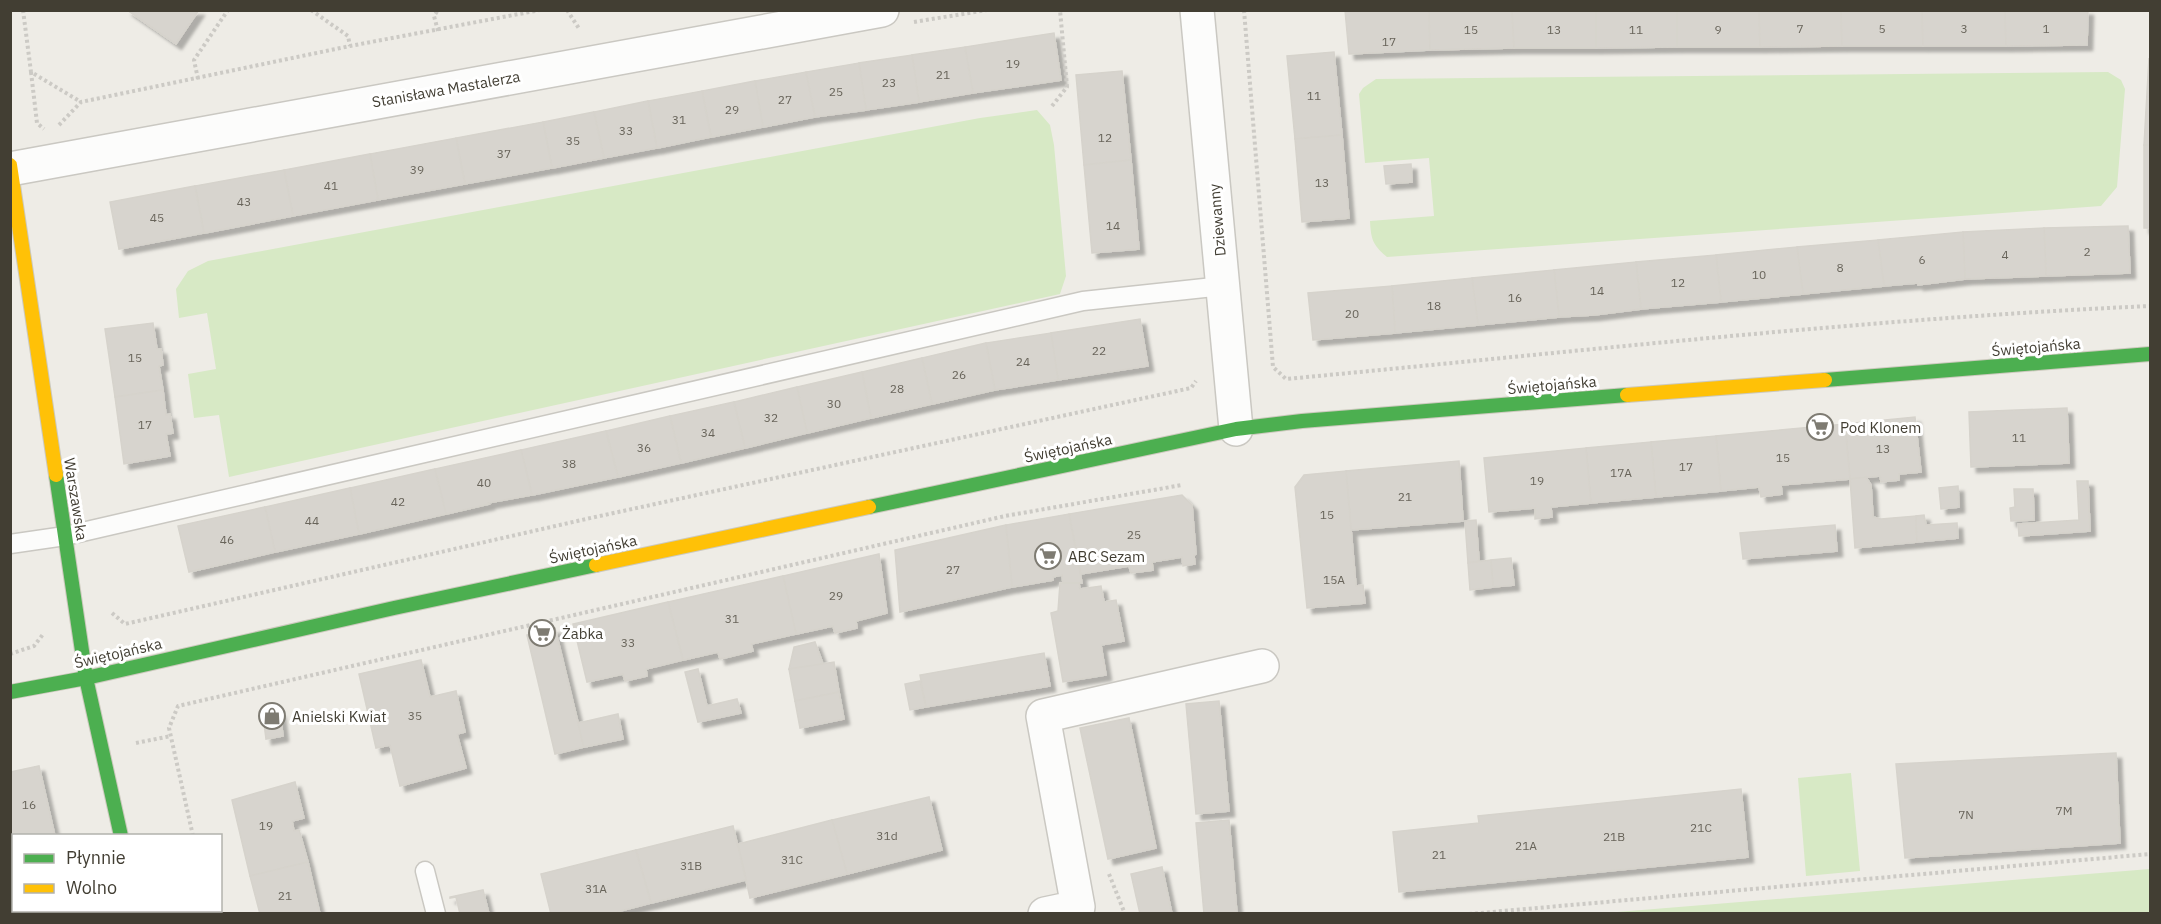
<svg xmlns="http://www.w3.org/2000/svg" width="2161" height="924" viewBox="0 0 2161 924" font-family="'IBM Plex Sans',sans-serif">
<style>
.green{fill:#d7e9c5}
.building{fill:#d7d4ce;stroke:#d6d3cc;stroke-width:1.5;filter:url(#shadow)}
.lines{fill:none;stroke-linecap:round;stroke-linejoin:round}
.lane-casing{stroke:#cac8c2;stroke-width:21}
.street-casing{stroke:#cac8c2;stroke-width:36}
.fast-casing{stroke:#ccc9bd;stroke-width:16}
.slow-casing{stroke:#ccc9bd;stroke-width:16}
.path{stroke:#cccac5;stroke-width:4;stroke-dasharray:3 3;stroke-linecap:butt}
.lane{stroke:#fcfcfb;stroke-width:18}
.street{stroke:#fcfcfb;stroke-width:33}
.fast{stroke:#4caf50;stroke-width:14}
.slow{stroke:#ffc107;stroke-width:14}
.labels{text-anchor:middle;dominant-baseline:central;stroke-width:6;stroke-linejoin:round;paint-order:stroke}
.number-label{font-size:12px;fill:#68645a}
.street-label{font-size:15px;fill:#423e33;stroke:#fff}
.poi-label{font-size:15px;fill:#423e33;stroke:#fff;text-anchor:start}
</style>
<defs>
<filter id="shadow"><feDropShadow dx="5.5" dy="5.5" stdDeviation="1.5" flood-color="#0004"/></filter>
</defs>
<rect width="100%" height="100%" fill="#eeece6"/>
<g class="green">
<path d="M 2108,72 L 2121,80 L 2125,89 L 2117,187 L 2101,206 L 1387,257 C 1373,245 1371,240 1370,221 L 1434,216 L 1429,158 L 1365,163 L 1359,94 L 1363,88 L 1376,79 Z"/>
<polygon points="1037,110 1050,125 1054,145 1066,276 1060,294 229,477 219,415 194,418 188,374 216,369 207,313 179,318 176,289 188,271 208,261 980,118"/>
<polygon points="1851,773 1860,871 1806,876 1798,778"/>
<polygon points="2150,869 2150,913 1605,913"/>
</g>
<g class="building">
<polygon points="127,10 199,10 176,44"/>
<polygon points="1345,10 1429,10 1430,50 1349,54"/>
<polygon points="1429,10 1512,10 1514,48 1430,50"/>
<polygon points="1512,10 1596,10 1596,48 1514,48"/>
<polygon points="1596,10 1677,10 1677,47 1596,48"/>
<polygon points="1677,10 1759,10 1760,47 1677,47"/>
<polygon points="1759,10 1841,10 1842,46 1760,47"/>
<polygon points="1841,10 1922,10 1923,46 1842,46"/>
<polygon points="1922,10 2005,10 2006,46 1923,46"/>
<polygon points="2005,10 2088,10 2087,45 2006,46"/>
<polygon points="1054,33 1061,80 973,93 965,47"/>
<polygon points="965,47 973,93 919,102 912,55"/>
<polygon points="1334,52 1342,135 1295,139 1287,56"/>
<polygon points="912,55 919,102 866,110 859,63"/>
<polygon points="2149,58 2150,145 2144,145"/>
<polygon points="859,63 866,110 815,117 806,72"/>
<polygon points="1122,71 1131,160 1084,165 1076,75"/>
<polygon points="806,72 815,117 763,127 755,81"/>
<polygon points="755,81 763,127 711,137 702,91"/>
<polygon points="702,91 711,137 657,148 648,101"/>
<polygon points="648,101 657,148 604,158 594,112"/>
<polygon points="594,112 604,158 552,168 543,122"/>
<polygon points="543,122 552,168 465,184 456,138"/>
<polygon points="1342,135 1349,218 1302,222 1295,139"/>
<polygon points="456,138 465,184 378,200 370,154"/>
<rect x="2144" y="145" width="6" height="83"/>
<polygon points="370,154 378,200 293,216 284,170"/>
<polygon points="1131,160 1139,249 1092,253 1084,165"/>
<polygon points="1411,164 1412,182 1386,184 1384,166"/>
<polygon points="284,170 293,216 204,233 195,186"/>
<polygon points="195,186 204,233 119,249 110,202"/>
<polygon points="2128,226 2130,273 2046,276 2044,228"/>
<polygon points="2044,228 2046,276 1965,279 1963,232"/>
<polygon points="1963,232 1965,279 1918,285 1918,283 1884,286 1878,240"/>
<polygon points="1878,240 1884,286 1803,294 1797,247"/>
<polygon points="1797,247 1803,294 1721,302 1716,255"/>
<polygon points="1716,255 1721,302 1641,309 1636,262"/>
<polygon points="1636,262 1641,309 1594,315 1559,317 1554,270"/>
<polygon points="1554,270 1559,317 1478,325 1472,278"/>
<polygon points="1472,278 1478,325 1395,333 1392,286"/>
<polygon points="1392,286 1395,333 1313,340 1308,293"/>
<polygon points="1140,319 1148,366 1058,380 1051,333"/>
<polygon points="153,323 157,349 161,349 163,365 159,366 163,390 115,397 105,329"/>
<polygon points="1051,333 1058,380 995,390 986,343"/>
<polygon points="986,343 995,390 932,404 922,358"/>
<polygon points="922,358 932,404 871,418 862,372"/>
<polygon points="862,372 871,418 807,433 797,387"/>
<polygon points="797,387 807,433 745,448 734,402"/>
<polygon points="163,390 166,415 170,414 173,433 166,434 170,456 124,464 115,397"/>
<polygon points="734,402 745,448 681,463 670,416"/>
<polygon points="2067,408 2069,463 1971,467 1969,412"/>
<polygon points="670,416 681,463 618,477 606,431"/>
<polygon points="1915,417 1921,472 1899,474 1899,480 1881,482 1880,476 1850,479 1845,424"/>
<polygon points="1845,424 1850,479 1781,485 1782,494 1761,497 1759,487 1721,491 1716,436"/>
<polygon points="606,431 618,477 532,495 521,450"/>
<polygon points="1716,436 1721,491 1656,497 1651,442"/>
<polygon points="1651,442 1656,497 1591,503 1586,448"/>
<polygon points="1586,448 1591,503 1551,507 1552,517 1535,519 1535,508 1489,512 1484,458"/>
<polygon points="521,450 532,495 488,503 489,504 446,514 435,469"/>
<polygon points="1459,461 1463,521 1351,530 1346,471"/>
<polygon points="435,469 446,514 359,534 350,488"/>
<polygon points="1346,471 1356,586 1363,585 1365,603 1307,608 1295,487 1304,475"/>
<polygon points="1866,477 1871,485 1873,517 1881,519 1916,516 1917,542 1855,548 1850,479"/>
<polygon points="2077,481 2088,481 2090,531 2019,536 2018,524 2079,520"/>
<polygon points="1958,486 1959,507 1941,509 1939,488"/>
<polygon points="350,488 359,534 275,552 265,507"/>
<polygon points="2014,489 2033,489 2034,520 2011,521 2010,508 2015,507"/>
<polygon points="1182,495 1192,505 1196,554 1194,555 1195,564 1183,566 1182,557 1152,562 1153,570 1131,573 1129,566 1081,574 1069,514"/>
<polygon points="265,507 275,552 189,572 178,526"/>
<polygon points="1069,514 1082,583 1063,583 1062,575 1053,577 1053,580 1012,587 1006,525"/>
<polygon points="1924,515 1926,525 1957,523 1958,538 1917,542 1916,516"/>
<polygon points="1476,520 1479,561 1468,563 1465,521"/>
<polygon points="1006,525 1012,587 900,612 895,550"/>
<polygon points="1835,525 1837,551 1743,559 1740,533"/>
<polygon points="879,554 887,613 856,621 857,628 835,633 833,626 796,634 783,576"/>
<polygon points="1511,558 1514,585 1493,587 1491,560"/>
<polygon points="1491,560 1493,587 1470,590 1468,563"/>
<polygon points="783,576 796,634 751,644 753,651 720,659 718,652 683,660 668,602"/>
<polygon points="1060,583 1079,583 1080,589 1101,586 1104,602 1116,600 1124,641 1101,645 1106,675 1063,682 1051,613 1058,611"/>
<polygon points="668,602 683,660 646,669 647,676 625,681 623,674 587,682 573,624"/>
<polygon points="555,628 584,747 555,754 527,635"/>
<polygon points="815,642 823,664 789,669 794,647"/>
<polygon points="1044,653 1050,686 926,707 920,675"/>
<polygon points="421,660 430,697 456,691 465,732 457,734 466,768 400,786 390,745 376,748 359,674"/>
<polygon points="834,662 839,692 795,701 789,669"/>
<polygon points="698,669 707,706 737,699 741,713 698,722 685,672"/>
<polygon points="920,681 926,707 910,710 905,684"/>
<polygon points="839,692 844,719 800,728 795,701"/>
<polygon points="1219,701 1229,811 1196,814 1186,704"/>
<polygon points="280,712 283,736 266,739 263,715"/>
<polygon points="618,714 623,739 584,747 578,723"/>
<polygon points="1129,718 1156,848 1108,859 1080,728"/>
<polygon points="2116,753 2120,843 1905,858 1896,764"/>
<polygon points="39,766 55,836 14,836 14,848 10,849 10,772"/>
<polygon points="295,782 304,818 292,821 294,831 299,830 308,862 250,876 232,800"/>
<polygon points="1741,789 1748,857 1399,892 1393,832 1479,823 1478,816"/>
<polygon points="929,797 942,850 847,874 832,820"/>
<polygon points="832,820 847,874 750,898 738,844"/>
<polygon points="1229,820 1237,914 1204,914 1196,823"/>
<polygon points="733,826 746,880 651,903 636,850"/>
<polygon points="14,848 14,899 10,886 10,849"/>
<polygon points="636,850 651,903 609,914 551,914 541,874"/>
<polygon points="308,862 320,914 260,914 250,876"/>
<polygon points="1162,867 1172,914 1140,914 1131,874"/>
<polygon points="483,890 489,914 460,914 456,897 450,898 450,897"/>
<polygon points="16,910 72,910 72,912 17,914"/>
</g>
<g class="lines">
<defs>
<g id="lane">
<polyline points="10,544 65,536 1083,301 1223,286"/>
<polyline points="425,871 436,914"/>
</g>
<g id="street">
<polyline points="1197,10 1236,429"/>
<polyline points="10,169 882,10"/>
<polyline points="1045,914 1078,907 1043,716 1262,666"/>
</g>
<g id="fast">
<polyline points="1825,380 2150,354"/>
<polyline points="56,475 86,678 121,836"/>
<polyline points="869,507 1236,429 1302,421 1627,395"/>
<polyline points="10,692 86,678 394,608 596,565"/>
<polyline points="138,910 139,914"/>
</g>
<g id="slow">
<polyline points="10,165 56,475"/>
<polyline points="1627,395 1825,380"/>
<polyline points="596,565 869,507"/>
</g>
</defs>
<use href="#lane" class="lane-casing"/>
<use href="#street" class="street-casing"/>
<use href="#fast" class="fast-casing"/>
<use href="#slow" class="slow-casing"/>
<g class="path">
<polyline points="23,10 31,72 81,102"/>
<polyline points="311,10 348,36 350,46"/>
<polyline points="567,10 580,30"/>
<path d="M 1244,10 L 1273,367 L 1286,379 C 1574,352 1861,319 2150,306"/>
<polyline points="914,22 987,10"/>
<polyline points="438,31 434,16 438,10"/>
<polyline points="31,72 37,123 44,129"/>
<polyline points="198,79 194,60 228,10"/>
<polyline points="1052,106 1067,87 1060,10"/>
<polyline points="59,125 81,102 350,46 540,10"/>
<polyline points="112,613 125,624 586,519 1191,388 1196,381"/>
<polyline points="10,654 34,646 44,633"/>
<polyline points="136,743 171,736"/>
<polyline points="193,836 169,728 178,706 1005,516 1182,485"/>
<polyline points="1109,874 1125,914"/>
<polyline points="209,910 210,914"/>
<polyline points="1469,914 2150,854"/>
</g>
<use href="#lane" class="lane"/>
<use href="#street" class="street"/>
<use href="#fast" class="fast"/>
<use href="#slow" class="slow"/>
</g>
<defs>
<symbol id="supermarket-ring" viewBox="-11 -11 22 22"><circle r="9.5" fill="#fff" stroke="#7e7b72" stroke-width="1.5"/><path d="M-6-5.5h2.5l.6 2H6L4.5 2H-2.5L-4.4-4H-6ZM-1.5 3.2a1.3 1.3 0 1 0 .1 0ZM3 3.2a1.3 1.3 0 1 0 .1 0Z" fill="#7e7b72"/></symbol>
<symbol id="shop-ring" viewBox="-11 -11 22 22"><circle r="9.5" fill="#fff" stroke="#7e7b72" stroke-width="1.5"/><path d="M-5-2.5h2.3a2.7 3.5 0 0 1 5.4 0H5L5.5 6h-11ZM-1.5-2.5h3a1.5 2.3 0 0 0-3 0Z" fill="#7e7b72"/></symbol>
</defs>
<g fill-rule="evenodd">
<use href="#supermarket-ring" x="1805" y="412" width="30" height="30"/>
<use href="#supermarket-ring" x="1033" y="541" width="30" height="30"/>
<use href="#supermarket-ring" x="527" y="618" width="30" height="30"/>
<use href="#shop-ring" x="257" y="701" width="30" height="30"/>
</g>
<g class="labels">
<g class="number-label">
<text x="1800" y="28">7</text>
<text x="1882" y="28">5</text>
<text x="1964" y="28">3</text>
<text x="2046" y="28">1</text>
<text x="1471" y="29">15</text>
<text x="1554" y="29">13</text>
<text x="1636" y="29">11</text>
<text x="1718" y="29">9</text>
<text x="1389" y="41">17</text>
<text x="1013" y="63">19</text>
<text x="943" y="74">21</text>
<text x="889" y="82">23</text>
<text x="836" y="91">25</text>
<text x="1314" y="95">11</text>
<text x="785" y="99">27</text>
<text x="732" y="109">29</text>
<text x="679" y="119">31</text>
<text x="626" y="130">33</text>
<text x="1105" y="137">12</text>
<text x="573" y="140">35</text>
<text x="504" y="153">37</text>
<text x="417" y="169">39</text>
<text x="1322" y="182">13</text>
<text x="331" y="185">41</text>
<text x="244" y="201">43</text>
<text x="157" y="217">45</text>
<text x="1113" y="225">14</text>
<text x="2087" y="251">2</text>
<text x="2005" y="254">4</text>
<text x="1922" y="259">6</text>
<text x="1840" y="267">8</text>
<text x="1759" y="274">10</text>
<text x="1678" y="282">12</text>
<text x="1597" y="290">14</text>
<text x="1515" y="297">16</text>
<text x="1434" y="305">18</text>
<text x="1352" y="313">20</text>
<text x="1099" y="350">22</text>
<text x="135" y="357">15</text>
<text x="1023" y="361">24</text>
<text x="959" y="374">26</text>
<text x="897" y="388">28</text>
<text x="834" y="403">30</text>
<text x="771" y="417">32</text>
<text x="145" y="424">17</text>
<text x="708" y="432">34</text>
<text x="2019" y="437">11</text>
<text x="644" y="447">36</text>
<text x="1883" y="448">13</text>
<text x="1783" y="457">15</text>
<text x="569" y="463">38</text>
<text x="1686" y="466">17</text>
<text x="1621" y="472">17A</text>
<text x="1537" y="480">19</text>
<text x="484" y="482">40</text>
<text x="1405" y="496">21</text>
<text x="398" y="501">42</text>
<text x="1327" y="514">15</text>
<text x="312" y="520">44</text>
<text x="1134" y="534">25</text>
<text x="227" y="539">46</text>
<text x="953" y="569">27</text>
<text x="1334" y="579">15A</text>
<text x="836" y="595">29</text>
<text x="732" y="618">31</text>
<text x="628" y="642">33</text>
<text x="415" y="715">35</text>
<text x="29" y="804">16</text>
<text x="2064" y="810">7M</text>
<text x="1966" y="814">7N</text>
<text x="266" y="825">19</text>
<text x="1701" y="827">21C</text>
<text x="887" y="835">31d</text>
<text x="1614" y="836">21B</text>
<text x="1526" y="845">21A</text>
<text x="1439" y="854">21</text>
<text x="792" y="859">31C</text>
<text x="691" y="865">31B</text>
<text x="596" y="888">31A</text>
<text x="285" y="895">21</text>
</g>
<g class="street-label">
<text transform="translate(446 89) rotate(-10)">Stanisława Mastalerza</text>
<text transform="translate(1217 220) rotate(-95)">Dziewanny</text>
<text transform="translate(2036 347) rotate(-5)">Świętojańska</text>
<text transform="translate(1552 385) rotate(-5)">Świętojańska</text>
<text transform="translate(1068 448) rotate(-12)">Świętojańska</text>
<text transform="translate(76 499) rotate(81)">Warszawska</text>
<text transform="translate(593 549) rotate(-12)">Świętojańska</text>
<text transform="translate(118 653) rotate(-13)">Świętojańska</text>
</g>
<g class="poi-label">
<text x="1840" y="427">Pod Klonem</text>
<text x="1068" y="556">ABC Sezam</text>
<text x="562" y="633">Żabka</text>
<text x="292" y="716">Anielski Kwiat</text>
</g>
</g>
<rect width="2161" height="924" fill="none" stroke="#423e33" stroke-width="24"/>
<rect x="12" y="834" width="210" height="78" fill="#ffffff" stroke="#b3b2ad" stroke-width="1.5"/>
<rect x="24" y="854" width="30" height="9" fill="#4caf50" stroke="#b3b2ad" stroke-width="1.5"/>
<text x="66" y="864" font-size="18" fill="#423e33">Płynnie</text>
<rect x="24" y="884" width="30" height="9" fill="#ffc107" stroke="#b3b2ad" stroke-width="1.5"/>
<text x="66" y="894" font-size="18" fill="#423e33">Wolno</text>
</svg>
